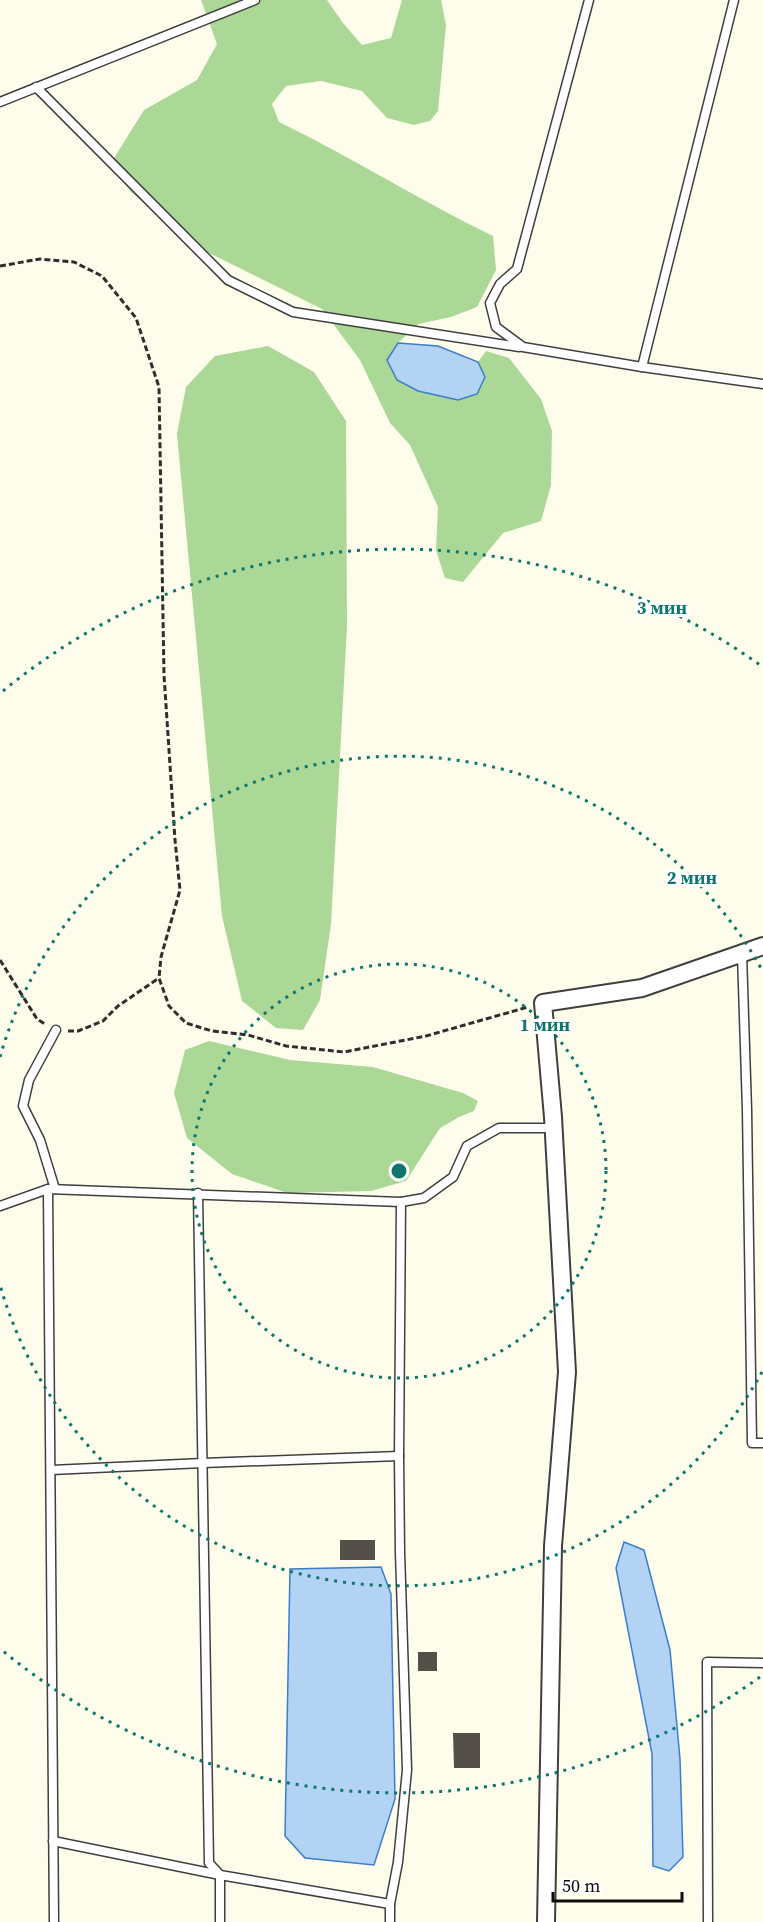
<svg xmlns="http://www.w3.org/2000/svg" width="763" height="1922" viewBox="0 0 763 1922" font-family="'Source Serif 4',serif">
<style>
.forest{fill:#abd797}
.water{fill:#b3d3f4;stroke:#3c7dc8;stroke-width:1.5}
.building{fill:#544f49}
.lines{fill:none;stroke-linecap:round;stroke-linejoin:round}
.service-casing{stroke:#3f3f3f;stroke-width:11}
.minor-casing{stroke:#3f3f3f;stroke-width:20}
.path{stroke:#2e2e2e;stroke-width:3;stroke-dasharray:6 3;stroke-linecap:butt}
.service{stroke:#fff;stroke-width:8}
.minor{stroke:#fff;stroke-width:16}
.ring{fill:none;stroke:#0f766e;stroke-width:3;stroke-dasharray:3 6}
.centre{fill:#0f766e;stroke:#fff;stroke-width:3}
.ring-label{font-size:18px;text-anchor:middle;font-weight:bold;fill:#0f766e;stroke:#fff;stroke-width:6;stroke-linejoin:round;paint-order:stroke}
</style>
<rect width="100%" height="100%" fill="#fefdec"/>
<g class="forest">
<path d="M 201,0 L 327,0 L 343,23 L 362,45 L 391,38 L 402,0 L 441,0 L 446,25 L 438,111 L 430,121 L 414,125 L 387,118 L 362,91 L 321,81 L 286,86 L 272,104 L 279,122 C 352,157 420,201 493,236 L 496,270 L 477,307 L 451,317 L 418,324 L 398,343 L 485,377 L 478,362 L 486,351 L 509,358 L 541,399 L 552,431 L 551,485 L 541,521 L 503,533 L 463,582 L 445,578 L 436,550 L 438,507 L 410,445 L 390,423 L 360,360 L 322,309 L 195,246 L 130,191 L 111,163 L 144,110 L 197,80 L 217,44 Z"/>
<polygon points="268,346 314,372 346,421 347,626 331,924 320,1000 303,1030 276,1028 242,1001 222,916 177,434 186,387 215,356"/>
<polygon points="209,1041 290,1060 373,1067 463,1093 478,1101 474,1111 459,1117 440,1128 406,1181 371,1191 287,1193 232,1174 187,1138 174,1093 185,1050"/>
</g>
<g class="water">
<polygon points="398,343 438,346 478,362 485,377 477,394 458,400 418,391 397,380 387,360"/>
<polygon points="624,1542 644,1550 670,1650 680,1759 683,1857 669,1871 653,1866 652,1754 616,1568"/>
<polygon points="381,1567 391,1594 395,1799 374,1865 305,1858 285,1836 290,1569"/>
</g>
<g class="building">
<rect x="340" y="1540" width="35" height="20"/>
<rect x="418" y="1652" width="19" height="19"/>
<polygon points="453,1733 480,1733 480,1768 454,1768"/>
</g>
<g class="lines">
<defs>
<g id="service">
<polyline points="589,0 517,269 500,284 490,303 496,327 523,347 642,367 763,384"/>
<polyline points="36,87 228,280 293,312 519,347"/>
<polyline points="0,102 255,0"/>
<polyline points="642,367 734,0"/>
<polyline points="742,954 747,1110 752,1443 763,1443"/>
<polyline points="48,1189 54,1922"/>
<polyline points="55,1189 40,1140 23,1106 29,1080 56,1030"/>
<polyline points="198,1193 209,1863 220,1875 220,1922"/>
<polyline points="0,1206 48,1189 401,1202 424,1198 453,1177 467,1146 499,1128 554,1128"/>
<polyline points="51,1470 203,1463 399,1456"/>
<polyline points="53,1841 220,1875 390,1904"/>
<polyline points="390,1922 390,1904 398,1862 407,1770 400,1552 399,1456 401,1202"/>
<polyline points="708,1922 707,1662 763,1663"/>
</g>
<polyline id="minor" points="546,1922 553,1546 567,1372 553,1117 543,1003 642,988 763,946"/>
</defs>
<use href="#service" class="service-casing"/>
<use href="#minor" class="minor-casing"/>
<g class="path">
<polyline points="0,266 40,259 74,262 102,276 136,318 159,387 164,675 175,840 180,890 161,957 159,978 169,1006 186,1023 212,1031 248,1035 286,1046 344,1052 426,1036 528,1007"/>
<polyline points="0,960 37,1019 45,1024"/>
<polyline points="68,1031 78,1031 103,1021 118,1006 159,978"/>
</g>
<use href="#service" class="service"/>
<use href="#minor" class="minor"/>
</g>
<g class="ring">
<circle cx="399" cy="1171" r="207"/>
<path d="M762 1372A415 415 0 0 1 0 1285M0 1057A415 415 0 0 1 762 970"/>
<path d="M760 1677A622 622 0 0 1 3 1651M3 691A622 622 0 0 1 760 665"/>
</g>
<circle cx="399" cy="1171" r="9" class="centre"/>
<g class="ring-label">
<text x="662" y="614">3 мин</text>
<text x="692" y="884">2 мин</text>
<text x="545" y="1031">1 мин</text>
</g>
<path d="M553 1892v9h129v-9" fill="none" stroke="#0c0c0c" stroke-width="3"/>
<text x="562" y="1892" font-size="18" fill="#0c0c0c" stroke="#ffffff" stroke-width="4.5" paint-order="stroke">50 m</text>
</svg>
